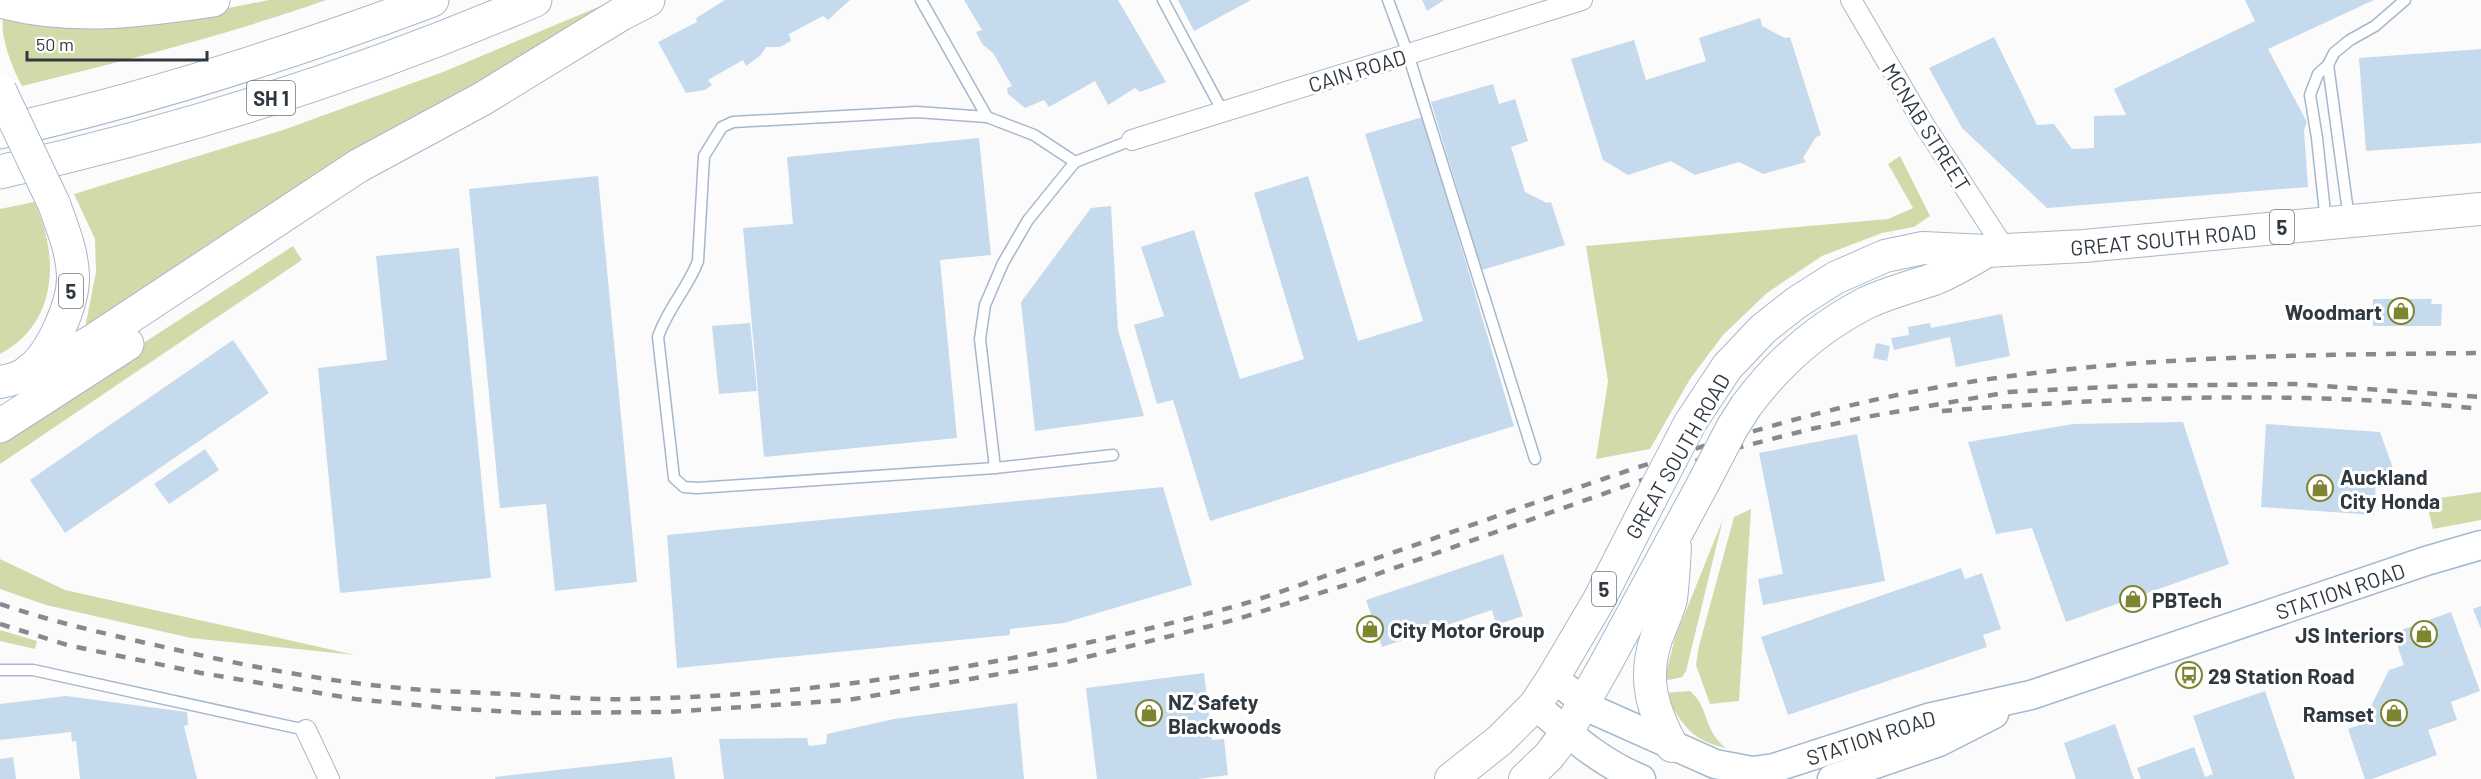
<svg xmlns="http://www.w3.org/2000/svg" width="2481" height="779" viewBox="0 0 2481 779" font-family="Barlow,sans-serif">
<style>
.green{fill:#d3daaa}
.building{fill:#c6daed}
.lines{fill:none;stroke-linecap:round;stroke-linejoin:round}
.service-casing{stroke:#a5b8cb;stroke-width:13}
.minor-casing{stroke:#a5b8cb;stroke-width:22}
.secondary-casing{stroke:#a5b8cb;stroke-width:31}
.primary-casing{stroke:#a5b8cb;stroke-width:34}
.motorway-casing{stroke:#a5b8cb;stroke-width:35}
.service{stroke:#fff;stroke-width:10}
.minor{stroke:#fff;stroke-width:20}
.secondary{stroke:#fff;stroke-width:28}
.primary{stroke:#fff;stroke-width:32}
.motorway{stroke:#fff;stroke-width:33}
.rail{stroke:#868a8f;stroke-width:4.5;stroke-dasharray:10 10;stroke-linecap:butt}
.primary-bridge-casing{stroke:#a5b8cb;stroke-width:34;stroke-linecap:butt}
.primary-bridge{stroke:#fff;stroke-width:32}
.labels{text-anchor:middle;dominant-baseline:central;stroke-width:6;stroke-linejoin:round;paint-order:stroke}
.shield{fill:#fff;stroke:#6e7479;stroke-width:1.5}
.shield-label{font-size:20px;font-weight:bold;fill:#303840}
.street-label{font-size:21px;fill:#303840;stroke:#fff}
.poi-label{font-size:21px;font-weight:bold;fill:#303840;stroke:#fff;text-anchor:start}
</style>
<rect width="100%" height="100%" fill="#fbfbfb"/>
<g class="green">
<path d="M 269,0 L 326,0 C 227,35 124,61 22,86 C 13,70 0,37 3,19 L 38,24 L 172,19 Z"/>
<polygon points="615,0 85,328 96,272 95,239 74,194 283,130 443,72"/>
<polygon points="1900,156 1930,216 1914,227 1882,233 1822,256 1767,293 1723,335 1690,379 1650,449 1596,459 1608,381 1586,246 1888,219 1913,208 1888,164"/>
<path d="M 34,202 C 60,256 58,323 0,354 L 0,209 Z"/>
<polygon points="293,246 302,260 0,464 0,436"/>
<polygon points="2481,492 2481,520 2433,529 2426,500"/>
<polygon points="1751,509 1739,701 1710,704 1696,665 1699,646 1734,517"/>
<polygon points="1723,519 1686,671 1682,677 1664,681 1675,638"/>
<polygon points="0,559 65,590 355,655 191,638 46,605 0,589"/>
<polygon points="0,630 37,641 35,649 0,641"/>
<path d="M 1690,691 C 1710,708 1702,729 1726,748 C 1689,740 1682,723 1664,693 Z"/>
</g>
<g class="building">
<polygon points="725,0 850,0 828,20 823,16 789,34 791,41 780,47 766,47 760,56 746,66 743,60 708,80 712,85 705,90 686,93 658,42 697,22 696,18"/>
<polygon points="964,0 1118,0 1166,82 1140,92 1135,88 1108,105 1095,81 1049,107 1044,100 1025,108 1008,94 1007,88 1012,86 993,53 982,44 976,32 982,30"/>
<polygon points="1178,0 1251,0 1194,31"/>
<polygon points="1422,0 1444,0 1427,11"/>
<polygon points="2245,0 2374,0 2268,49 2307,122 2304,130 2308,187 2047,208 1962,128 1929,68 1994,37 2037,125 2054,124 2072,149 2094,148 2094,116 2126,115 2114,89 2255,21"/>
<polygon points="1760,18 1762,26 1785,38 1790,37 1821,135 1816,137 1803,158 1806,162 1763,174 1739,162 1695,175 1671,161 1628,175 1603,160 1571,59 1634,40 1646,80 1706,61 1699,38"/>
<polygon points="2481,49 2481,143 2366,151 2359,58"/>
<polygon points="1493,84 1499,104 1515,99 1528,141 1511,147 1525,192 1547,203 1551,202 1565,245 1482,270 1431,102"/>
<polygon points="1423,117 1514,426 1210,521 1173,400 1157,404 1134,325 1164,316 1141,247 1194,230 1240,379 1304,359 1254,193 1308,176 1358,341 1423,321 1365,134"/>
<polygon points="979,138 991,255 940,260 957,438 764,457 743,228 793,224 787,157"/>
<polygon points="598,176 637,582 555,591 546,504 500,508 469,189"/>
<polygon points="1111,206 1118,330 1144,416 1035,431 1021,302 1091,208"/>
<polygon points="459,248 491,578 340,593 318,368 387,360 376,256"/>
<polygon points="2373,299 2432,299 2431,304 2442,304 2441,326 2373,326"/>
<polygon points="2002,314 2010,356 1956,367 1950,337 1894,350 1891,338 1909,335 1908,327 1930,323 1931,328"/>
<polygon points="750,323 757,391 719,394 712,326"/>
<polygon points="233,340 269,393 65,533 30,480"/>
<polygon points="1876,343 1890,346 1887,361 1873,358"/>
<polygon points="2183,422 2229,564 2066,622 2032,528 1996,534 1968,442 2073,424"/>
<polygon points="2266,424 2380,432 2398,482 2376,479 2374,515 2261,507"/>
<polygon points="1857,434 1885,581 1763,605 1758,579 1783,574 1759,453"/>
<polygon points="205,449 219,470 169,504 154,484"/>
<polygon points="1163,487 1192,585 1064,623 1010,629 1010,635 677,668 667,535"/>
<polygon points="1503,554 1523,616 1496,625 1492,610 1382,647 1366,600"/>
<polygon points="1961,568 1965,579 1982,573 2001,629 1983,635 1987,647 1788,715 1761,637"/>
<polygon points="2481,606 2481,629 2473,609"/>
<polygon points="2451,612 2480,691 2451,702 2457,720 2428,730 2437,755 2372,779 2365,779 2348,729 2362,724 2389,670 2404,665 2393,633"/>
<polygon points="1204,673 1212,740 1224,739 1228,775 1198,779 1097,779 1086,688"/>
<polygon points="2265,691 2295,779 2141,779 2137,768 2194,747 2205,777 2213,774 2193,716"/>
<polygon points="66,696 187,712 188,725 184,726 197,779 80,779 76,741 72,742 71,732 0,740 0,704"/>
<polygon points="1017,703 1024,779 724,779 719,739 807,738 809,746 826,744 827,734 894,719"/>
<polygon points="2115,724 2134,779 2076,779 2064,743"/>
<polygon points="13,757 16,779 0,779 0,759"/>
<polygon points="672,757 675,779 495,779 495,777"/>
</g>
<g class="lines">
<defs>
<g id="service">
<polyline points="921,0 987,117"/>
<polyline points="1163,0 1223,112"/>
<polyline points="1388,0 1408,54 1535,459"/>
<polyline points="2328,65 2349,219"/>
<path d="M 1075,162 L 1034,135 L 987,117 L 917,112 L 733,122 L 722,127 L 704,156 L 698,261 C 688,288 667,309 658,337 L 674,478 L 684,487 L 697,488 L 995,468 L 1113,455"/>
<polyline points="2326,222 2317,138 2310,95 2318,74 2328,65 2334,53 2350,40 2375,26 2405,0"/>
<polyline points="995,468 980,339 985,305 1003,263 1028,220 1075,162 1132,140"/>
<polyline points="0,670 33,670 306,730"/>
</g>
<g id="minor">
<polyline points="1851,0 1923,123 2006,251"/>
<polyline points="1132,140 1582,0"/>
<polyline points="306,730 329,779"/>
</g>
<g id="secondary">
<path id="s1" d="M 1553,678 L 1596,711 L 1715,764 L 1752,771 L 1774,768 L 1928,718 L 2031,695 L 2426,561 L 2481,545"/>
<path d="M 1535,705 C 1568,733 1600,763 1641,779"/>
<polyline points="1832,779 1939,742 1994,714"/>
</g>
<g id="primary">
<path d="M 0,382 C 11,380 21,378 30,370 C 52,353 74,303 73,275 C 72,250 62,227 54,204"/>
<path d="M 1746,406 C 1777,364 1818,328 1864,304 C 1886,293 1911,287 1934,279 C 1952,272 1970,261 1987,251"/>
<path id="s2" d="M 1690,423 L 1727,367 L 1763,329 L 1796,303 L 1835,278 L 1885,256 L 1923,248 L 1987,251 L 2084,246 L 2481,209"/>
<path d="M 1672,746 C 1652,709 1643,679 1656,639 C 1661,626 1668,612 1671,599 C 1673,582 1674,565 1675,548"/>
<polyline points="1451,779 1500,740 1535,705 1553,678 1599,600 1651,498"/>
<polyline points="1525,779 1549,756 1567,732 1605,665 1704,482"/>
</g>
<g id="motorway">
<path d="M 0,1 C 71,20 141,11 213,0"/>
<path d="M 0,132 C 147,99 291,53 432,0"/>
<path d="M 0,172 C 183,131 363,74 535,0"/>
<polyline points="30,370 58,361 93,341 358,166 482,99 621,14 648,0"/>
<polyline points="0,426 127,344"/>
</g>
</defs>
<use href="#service" class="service-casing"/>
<use href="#minor" class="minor-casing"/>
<use href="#secondary" class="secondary-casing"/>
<use href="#primary" class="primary-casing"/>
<use href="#motorway" class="motorway-casing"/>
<use href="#service" class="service"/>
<use href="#minor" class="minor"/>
<use href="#secondary" class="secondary"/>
<use href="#primary" class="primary"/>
<use href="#motorway" class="motorway"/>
<g class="rail">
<path d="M 1942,411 C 2121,397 2302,390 2481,409"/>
<path d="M 0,604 C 56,623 115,636 173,649 C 255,668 340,684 424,690 C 458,692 492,693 526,695 C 559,697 594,700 627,699 C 832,696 1046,659 1243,604 C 1283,592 1323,576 1363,563 C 1524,508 1682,446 1848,406 C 2055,356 2269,355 2481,353"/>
<polyline points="0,624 67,645 201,673 355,699 446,708 530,713 668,712 848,700 1063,663 1234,620 1355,582 1721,452 1811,429 1866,417 2009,392 2127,386 2294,384 2481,397"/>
</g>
<defs>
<g id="primary-bridge">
<polyline points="0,90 54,204"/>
<polyline points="1704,482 1732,428 1746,406"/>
<polyline points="1651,498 1690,423"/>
</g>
</defs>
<use href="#primary-bridge" class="primary-bridge-casing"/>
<use href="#primary-bridge" class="primary-bridge"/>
</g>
<defs>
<symbol id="shop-ring" viewBox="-11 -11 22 22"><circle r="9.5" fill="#fff" stroke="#7d8531" stroke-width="1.5"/><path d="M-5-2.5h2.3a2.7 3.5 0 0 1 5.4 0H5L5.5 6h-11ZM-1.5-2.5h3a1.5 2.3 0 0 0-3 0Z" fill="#7d8531"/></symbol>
<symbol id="bus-ring" viewBox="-11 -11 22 22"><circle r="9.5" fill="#fff" stroke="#7d8531" stroke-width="1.5"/><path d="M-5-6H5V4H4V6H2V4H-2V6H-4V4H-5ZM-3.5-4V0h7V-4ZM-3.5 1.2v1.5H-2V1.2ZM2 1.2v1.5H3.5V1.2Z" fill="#7d8531"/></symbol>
</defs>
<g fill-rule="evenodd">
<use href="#shop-ring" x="2386" y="296" width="30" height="30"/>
<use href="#shop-ring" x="2305" y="473" width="30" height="30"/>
<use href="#shop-ring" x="2118" y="584" width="30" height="30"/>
<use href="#shop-ring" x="1355" y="614" width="30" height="30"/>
<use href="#shop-ring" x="2409" y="619" width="30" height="30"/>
<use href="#bus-ring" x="2174" y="660" width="30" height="30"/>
<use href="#shop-ring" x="1134" y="698" width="30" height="30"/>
<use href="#shop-ring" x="2379" y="698" width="30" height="30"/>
</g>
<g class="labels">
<g class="shield">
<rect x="247" y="81" width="48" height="34" rx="4.5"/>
<rect x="2270" y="210" width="24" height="34" rx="4.5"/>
<rect x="59" y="274" width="24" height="34" rx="4.5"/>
<rect x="1592" y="572" width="24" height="34" rx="4.5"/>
</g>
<g class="shield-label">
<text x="271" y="98">SH 1</text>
<text x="2282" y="227">5</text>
<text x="71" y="291">5</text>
<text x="1604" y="589">5</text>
</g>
<g class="street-label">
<text transform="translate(1357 70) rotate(-17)">CAIN ROAD</text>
<text transform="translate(1927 127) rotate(58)">MCNAB STREET</text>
<text stroke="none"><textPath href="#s2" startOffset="542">GREAT SOUTH ROAD</textPath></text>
<text transform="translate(1677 456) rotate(-60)">GREAT SOUTH ROAD</text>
<text stroke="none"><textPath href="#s1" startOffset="838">STATION ROAD</textPath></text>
<text stroke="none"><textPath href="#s1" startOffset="346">STATION ROAD</textPath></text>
</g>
<g class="poi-label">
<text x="2382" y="311" text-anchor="end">Woodmart</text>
<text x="2340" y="476">Auckland<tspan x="2340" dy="24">City Honda</tspan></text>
<text x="2152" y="599">PBTech</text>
<text x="1390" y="629">City Motor Group</text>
<text x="2404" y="634" text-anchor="end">JS Interiors</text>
<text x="2208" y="675">29 Station Road</text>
<text x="1168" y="701">NZ Safety<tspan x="1168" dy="24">Blackwoods</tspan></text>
<text x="2374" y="713" text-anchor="end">Ramset</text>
</g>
</g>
<path d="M27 51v9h180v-9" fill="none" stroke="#303840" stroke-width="3"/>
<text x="36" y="51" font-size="18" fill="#303840" stroke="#ffffff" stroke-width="4.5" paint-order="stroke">50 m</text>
</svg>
